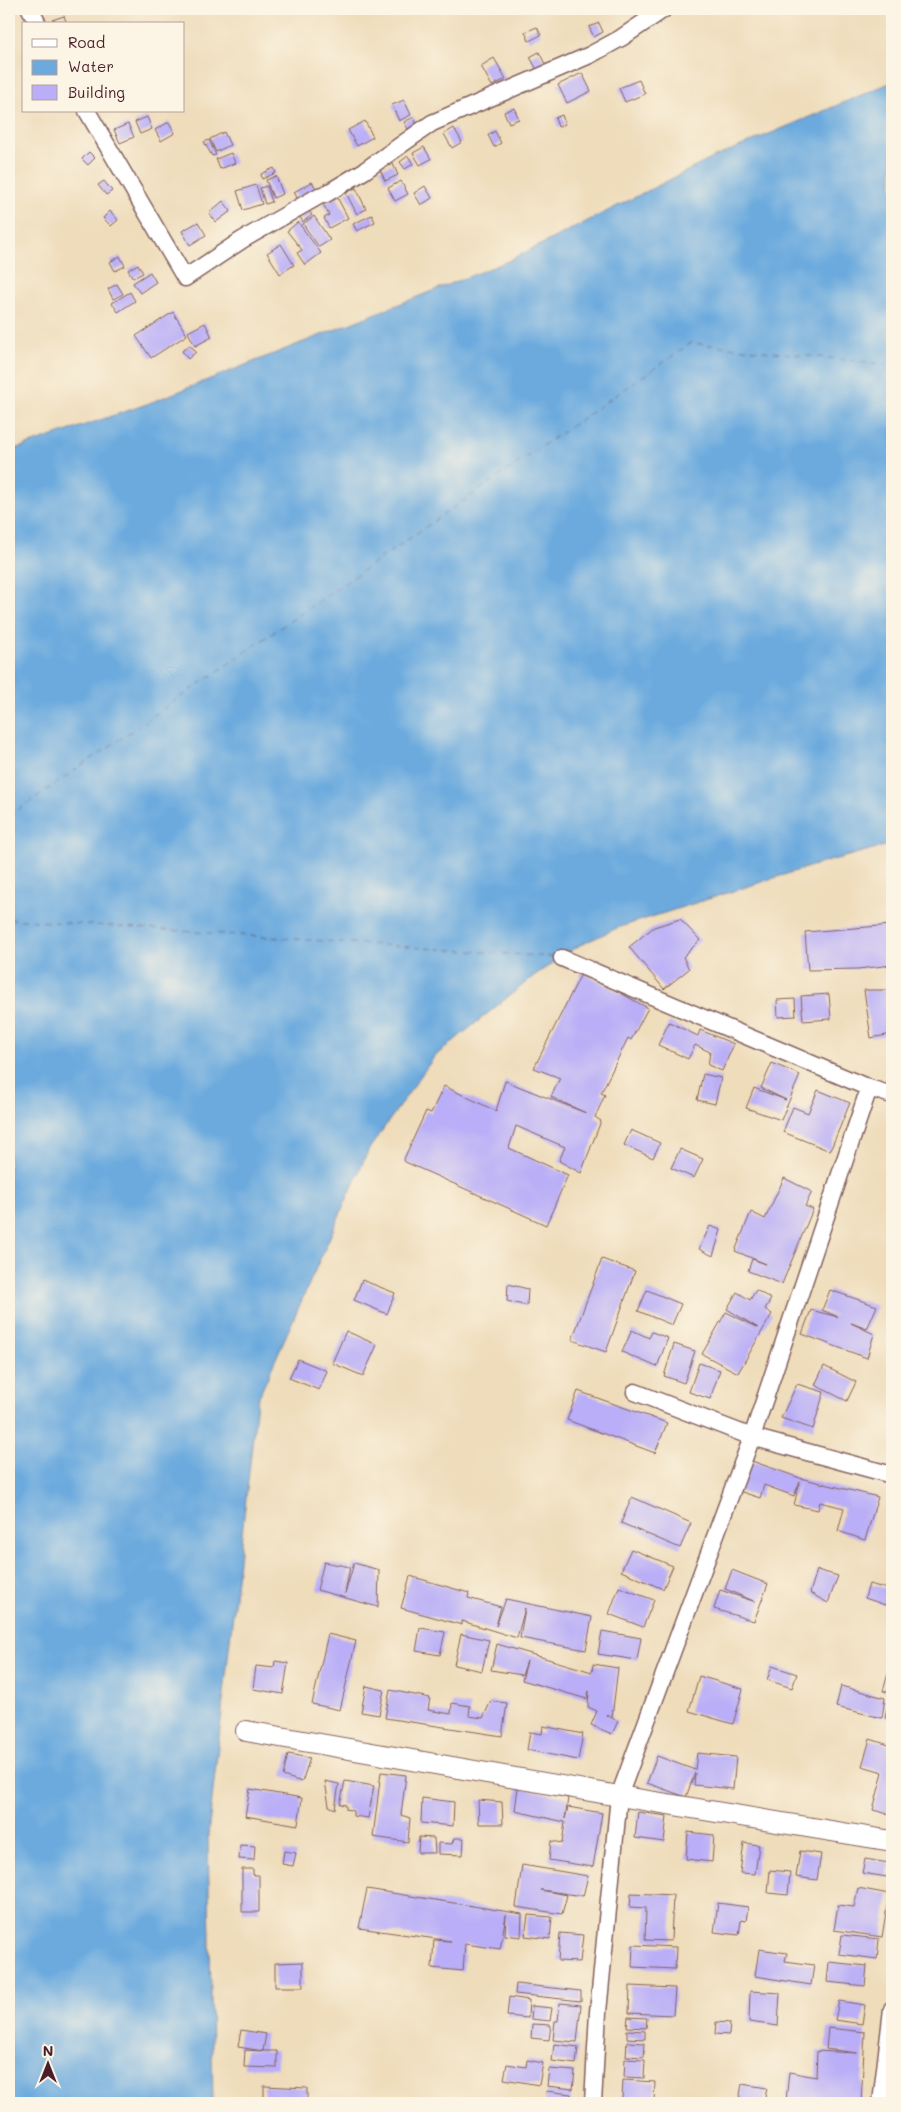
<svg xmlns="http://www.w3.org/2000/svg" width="901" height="2112" viewBox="0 0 901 2112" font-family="Mali,sans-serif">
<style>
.water{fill:#6caade;stroke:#5b6484}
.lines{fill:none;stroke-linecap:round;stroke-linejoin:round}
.ferry{stroke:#56506a;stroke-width:1;stroke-dasharray:6 5;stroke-linecap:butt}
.building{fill:#b9aef7}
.minor-casing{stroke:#83615d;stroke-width:19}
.tertiary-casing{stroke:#83615d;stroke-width:22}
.minor{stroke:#fff;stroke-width:16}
.tertiary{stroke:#fff;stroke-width:20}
</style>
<rect width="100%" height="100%" fill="#fcf5e5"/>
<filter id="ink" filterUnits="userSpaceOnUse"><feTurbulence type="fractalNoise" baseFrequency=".02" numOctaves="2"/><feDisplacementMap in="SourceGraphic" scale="10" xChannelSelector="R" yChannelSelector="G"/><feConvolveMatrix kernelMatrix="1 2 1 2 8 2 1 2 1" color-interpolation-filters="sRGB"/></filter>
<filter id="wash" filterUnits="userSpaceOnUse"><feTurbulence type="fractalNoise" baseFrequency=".0096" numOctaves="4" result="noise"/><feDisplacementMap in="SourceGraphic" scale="20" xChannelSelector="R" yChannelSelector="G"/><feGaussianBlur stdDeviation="1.12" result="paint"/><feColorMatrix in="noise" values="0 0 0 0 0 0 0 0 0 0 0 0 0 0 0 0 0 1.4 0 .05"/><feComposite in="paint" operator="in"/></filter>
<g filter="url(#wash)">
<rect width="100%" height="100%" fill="#eedcba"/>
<polygon class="water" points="892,82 892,844 818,864 617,928 580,945 535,975 434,1057 369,1149 257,1401 208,1835 213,2103 9,2103 9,448 18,448 147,404 508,261 715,157"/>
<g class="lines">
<g class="ferry">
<polyline points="9,816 691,343 892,365"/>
<polyline points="9,919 553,957"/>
</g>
</g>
<g id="blocks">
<g class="building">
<polygon points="64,16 67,24 53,24 52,20"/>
<polygon points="599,23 603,32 594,37 589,27"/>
<polygon points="537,27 541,35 529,41 525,32"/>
<polygon points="539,52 546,66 537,70 530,57"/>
<polygon points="494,58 506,79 492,86 481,66"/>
<polygon points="582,73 591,91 567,103 558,85"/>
<polygon points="639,80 645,94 625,102 619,88"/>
<polygon points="404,100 411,115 399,121 392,105"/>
<polygon points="514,108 519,119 509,123 504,112"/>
<polygon points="562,115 565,124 558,127 555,118"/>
<polygon points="147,117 152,129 140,134 135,122"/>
<polygon points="414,117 417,125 408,129 404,122"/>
<polygon points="365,121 373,137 357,146 348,130"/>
<polygon points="169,122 175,133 161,141 155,130"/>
<polygon points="128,124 134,137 120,143 114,130"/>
<polygon points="454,128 462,142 452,148 444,134"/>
<polygon points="495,131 501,143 494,147 488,135"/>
<polygon points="224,132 230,145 216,152 210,139"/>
<polygon points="209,140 216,155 212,156 204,142"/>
<polygon points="424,147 431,159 420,165 413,153"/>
<polygon points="89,152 95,158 88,165 82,159"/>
<polygon points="231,153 235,163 220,169 216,159"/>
<polygon points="408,156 413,164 405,169 400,162"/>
<polygon points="393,164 398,175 385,181 380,169"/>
<polygon points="274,168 276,173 262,179 261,174"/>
<polygon points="276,176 283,194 273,198 266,180"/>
<polygon points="104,181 112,191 106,195 98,185"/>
<polygon points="401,181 408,194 395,201 388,188"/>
<polygon points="312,182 320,194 301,205 294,192"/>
<polygon points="256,185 262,204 243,210 237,191"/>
<polygon points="267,186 272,202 265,204 260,188"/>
<polygon points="425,186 432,198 421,205 414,193"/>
<polygon points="356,188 366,209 357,214 346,193"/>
<polygon points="337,197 348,218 329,228 324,218 329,215 323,204"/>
<polygon points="223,201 231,211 216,222 209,213"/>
<polygon points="110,211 118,220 111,226 103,218"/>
<polygon points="309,211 312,215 303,222 300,217"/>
<polygon points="372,215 375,222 357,231 353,224"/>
<polygon points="314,216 330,240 319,247 303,224"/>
<polygon points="198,222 206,235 190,245 182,231"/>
<polygon points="298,222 321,253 305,265 297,253 302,250 287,231"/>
<polygon points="281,244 294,265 280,274 267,253"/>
<polygon points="120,256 125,266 115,271 110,262"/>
<polygon points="138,264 143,273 133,278 128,270"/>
<polygon points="150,272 156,282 140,293 133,283"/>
<polygon points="117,284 123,294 113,299 108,289"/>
<polygon points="130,292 135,301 118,312 112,303"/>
<polygon points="173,312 187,335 151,358 136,336"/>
<polygon points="205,323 212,337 195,346 188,332"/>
<polygon points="190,345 196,352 188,359 182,351"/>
<polygon points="680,919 700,940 683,957 689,969 664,989 629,947 654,927"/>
<polygon points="892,925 892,965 858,969 808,970 805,932"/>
<polygon points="582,972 648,1008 631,1040 628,1038 601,1093 605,1095 595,1117 601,1121 581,1173 559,1161 565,1147 516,1126 509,1148 568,1175 546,1225 403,1161 426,1111 431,1113 444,1086 496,1111 505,1081 586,1113 551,1097 560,1078 534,1068"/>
<polygon points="864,990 892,990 892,1034 871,1038"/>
<polygon points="829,994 831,1019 803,1021 801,996"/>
<polygon points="795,999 796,1016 778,1017 777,1000"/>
<polygon points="669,1022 698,1036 700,1030 734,1044 722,1071 708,1065 710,1052 695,1045 688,1059 658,1045"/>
<polygon points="772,1063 800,1075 781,1120 746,1108 754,1088 786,1100 761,1088"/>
<polygon points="703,1074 721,1078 715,1104 697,1100"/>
<polygon points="818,1090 850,1103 830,1151 783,1132 793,1107 808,1113"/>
<polygon points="631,1130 660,1143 653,1158 624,1145"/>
<polygon points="680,1149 703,1159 694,1178 671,1168"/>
<polygon points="784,1178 812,1192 805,1206 813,1209 782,1284 748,1271 752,1259 766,1264 735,1251 751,1212 765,1219"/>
<polygon points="710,1226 721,1230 713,1256 699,1249"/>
<polygon points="602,1259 635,1271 606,1352 572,1340"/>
<polygon points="362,1280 395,1293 387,1314 354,1300"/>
<polygon points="508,1284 528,1289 527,1306 507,1301"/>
<polygon points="647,1290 681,1304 672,1325 638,1311"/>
<polygon points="756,1290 771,1299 765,1309 772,1314 738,1373 702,1354 726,1312 758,1328 727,1309 737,1292 750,1300"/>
<polygon points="830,1290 877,1306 867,1329 851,1323 874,1334 867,1358 802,1334 811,1310 838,1317 822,1310"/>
<polygon points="632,1330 649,1338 652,1332 668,1338 657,1367 622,1352"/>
<polygon points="346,1331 377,1345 363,1376 332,1363"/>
<polygon points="674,1344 695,1351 684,1383 664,1376"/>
<polygon points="298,1359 327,1371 319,1390 289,1378"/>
<polygon points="699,1363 720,1370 710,1399 689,1392"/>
<polygon points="824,1366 856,1382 847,1401 815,1385"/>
<polygon points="797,1384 824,1392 813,1429 781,1418"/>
<polygon points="578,1391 667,1423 655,1453 567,1420"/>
<polygon points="749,1460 800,1478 878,1497 865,1540 838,1531 844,1508 820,1502 818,1510 794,1505 800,1481 794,1496 764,1485 760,1498 739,1491"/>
<polygon points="632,1497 691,1523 680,1548 621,1523"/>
<polygon points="631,1549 673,1566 663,1589 621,1571"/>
<polygon points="324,1562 350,1567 345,1594 354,1563 379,1570 378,1607 317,1590"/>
<polygon points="732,1570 768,1584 754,1621 714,1609 720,1590 756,1602 725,1589"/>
<polygon points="817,1570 838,1576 828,1603 810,1593"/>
<polygon points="410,1576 469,1593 468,1598 501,1607 496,1626 506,1599 592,1617 586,1650 520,1638 525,1608 517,1638 462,1621 462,1625 401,1608"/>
<polygon points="869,1584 892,1590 885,1605 865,1598"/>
<polygon points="619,1587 654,1600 643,1627 609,1614"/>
<polygon points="420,1628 445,1632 440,1655 416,1651"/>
<polygon points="602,1631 641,1638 637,1660 598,1654"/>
<polygon points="328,1634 356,1641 340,1710 312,1704"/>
<polygon points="461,1634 489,1640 482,1671 454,1665"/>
<polygon points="497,1644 592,1672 593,1664 618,1668 612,1717 606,1715 618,1721 612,1734 591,1725 597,1711 588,1707 589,1691 587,1699 522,1680 527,1661 522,1675 491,1670"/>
<polygon points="892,1660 892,1693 883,1691"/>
<polygon points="275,1661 288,1663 283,1694 253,1689 256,1666 274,1668"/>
<polygon points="772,1666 797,1674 792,1688 767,1680"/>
<polygon points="699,1676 743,1689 733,1724 689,1711"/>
<polygon points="366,1686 384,1690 379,1715 361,1712"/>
<polygon points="841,1686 885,1698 882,1718 836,1707"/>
<polygon points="390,1690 430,1698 428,1710 451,1714 452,1703 470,1706 469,1716 483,1718 491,1701 507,1703 502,1736 385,1718"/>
<polygon points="890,1694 892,1695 892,1720 885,1718"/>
<polygon points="543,1726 583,1734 578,1760 527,1750 530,1732 542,1734"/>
<polygon points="870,1739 892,1746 892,1815 873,1810 883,1772 862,1766"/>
<polygon points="697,1753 736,1757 733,1789 694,1785 695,1773 686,1797 647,1783 657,1756 695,1770"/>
<polygon points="288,1754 310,1758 302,1782 283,1776"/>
<polygon points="381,1772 406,1775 401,1815 410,1818 408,1842 373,1837"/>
<polygon points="325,1781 339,1784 335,1809 329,1806"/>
<polygon points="345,1781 374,1786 368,1818 353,1816 353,1811 346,1809 346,1805 340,1804"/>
<polygon points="518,1787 568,1798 565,1819 568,1807 602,1813 593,1867 549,1860 551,1841 562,1843 565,1822 515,1811"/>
<polygon points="250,1789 302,1798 298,1825 245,1816"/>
<polygon points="422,1798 454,1802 453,1826 421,1823"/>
<polygon points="478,1800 502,1802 503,1824 479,1824"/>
<polygon points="638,1812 667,1816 664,1842 635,1838"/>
<polygon points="688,1832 714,1835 712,1862 686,1859"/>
<polygon points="419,1837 434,1838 435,1853 418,1853"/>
<polygon points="454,1838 464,1838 463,1855 438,1854 438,1843 452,1844"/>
<polygon points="744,1843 759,1845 755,1874 740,1873"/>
<polygon points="240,1845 255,1846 254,1860 239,1859"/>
<polygon points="284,1851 296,1853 293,1866 282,1864"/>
<polygon points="800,1851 821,1854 817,1880 796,1877"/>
<polygon points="865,1859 889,1863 887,1877 862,1873"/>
<polygon points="522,1865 588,1876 583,1896 541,1890 567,1895 562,1914 516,1907"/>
<polygon points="242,1869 253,1869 253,1875 259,1875 259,1912 242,1912"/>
<polygon points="770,1870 790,1872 788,1895 768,1893"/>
<polygon points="858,1888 889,1894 882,1937 834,1930 838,1905 854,1907"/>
<polygon points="367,1889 522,1914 521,1937 505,1935 506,1915 500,1949 465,1944 463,1971 432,1968 434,1940 451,1941 359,1928"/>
<polygon points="631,1893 673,1895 671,1941 645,1940 646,1908 630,1907"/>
<polygon points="718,1903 748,1907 746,1921 741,1920 739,1935 714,1932"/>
<polygon points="528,1915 552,1917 550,1939 525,1936"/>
<polygon points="560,1933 583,1935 580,1962 558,1961"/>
<polygon points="842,1935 879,1939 877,1959 839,1954"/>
<polygon points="633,1945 676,1947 675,1969 632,1967"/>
<polygon points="759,1949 787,1953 785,1961 814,1965 811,1985 755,1976"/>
<polygon points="303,1962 303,1987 275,1987 275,1963"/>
<polygon points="829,1962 867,1966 865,1986 827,1982"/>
<polygon points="516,1984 581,1991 581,2001 515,1994"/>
<polygon points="630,1986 675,1988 673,2015 629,2013"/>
<polygon points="750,1991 780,1993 778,2026 749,2022"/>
<polygon points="509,1997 529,2000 528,2018 507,2016"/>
<polygon points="839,2001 865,2005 862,2024 835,2020"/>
<polygon points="560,2003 581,2005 577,2042 553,2040 555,2021 558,2021"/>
<polygon points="532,2006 552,2008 550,2021 531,2019"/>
<polygon points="628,2017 647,2018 646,2028 627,2027"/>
<polygon points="716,2022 730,2023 729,2035 715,2034"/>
<polygon points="532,2024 551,2025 549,2040 531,2038"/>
<polygon points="828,2028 865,2032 861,2103 795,2103 786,2101 789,2072 816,2077 817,2051 857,2053 826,2049"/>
<polygon points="241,2030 266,2034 263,2051 277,2051 277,2068 244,2067 245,2050 263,2051 238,2047"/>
<polygon points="627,2030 645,2031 645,2039 627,2038"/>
<polygon points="627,2042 645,2043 644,2057 626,2056"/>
<polygon points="554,2044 578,2047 576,2064 552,2061"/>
<polygon points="625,2059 645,2060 644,2078 624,2077"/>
<polygon points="527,2060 543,2063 539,2085 504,2079 507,2064 526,2067"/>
<polygon points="549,2069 575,2071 573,2089 547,2086"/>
<polygon points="623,2080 655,2082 654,2100 622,2099"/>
<polygon points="742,2084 767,2088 764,2103 739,2100"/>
<polygon points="264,2086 307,2088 307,2103 264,2101"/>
<polygon points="546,2091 571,2094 570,2103 545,2103"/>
</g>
</g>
</g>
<g filter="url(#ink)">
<use href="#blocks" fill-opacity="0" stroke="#83615d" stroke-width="1"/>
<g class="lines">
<defs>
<g id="minor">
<polyline points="30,9 38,24"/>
<polyline points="87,111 185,278 242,240 319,196 326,194 364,171 432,123 590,55 621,38 664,9"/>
<polyline points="562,958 869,1088 892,1095"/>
<polyline points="635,1392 752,1437 892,1475"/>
<polyline points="593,2103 598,2012 619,1796 752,1437 869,1088"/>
<polyline points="881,2103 892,2009"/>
</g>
<polyline id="tertiary" points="246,1731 619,1796 892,1841"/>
</defs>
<use href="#minor" class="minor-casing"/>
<use href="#tertiary" class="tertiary-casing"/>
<use href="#minor" class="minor"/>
<use href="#tertiary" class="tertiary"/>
</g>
</g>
<rect width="901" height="2112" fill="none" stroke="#fcf5e5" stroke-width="30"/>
<rect x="22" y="22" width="162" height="90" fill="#fcf5e5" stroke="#b59f9b"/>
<rect x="32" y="39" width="25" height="8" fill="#ffffff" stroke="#b59f9b"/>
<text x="68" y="48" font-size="15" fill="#4a1f2b">Road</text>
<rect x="32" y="60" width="25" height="15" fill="#6caade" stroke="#b59f9b"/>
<text x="68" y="72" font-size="15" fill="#4a1f2b">Water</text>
<rect x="32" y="85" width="25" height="15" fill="#b9aef7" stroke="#b59f9b"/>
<text x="68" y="98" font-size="15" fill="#4a1f2b">Building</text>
<g transform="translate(48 2064)" stroke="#fcf5e5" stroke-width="4" paint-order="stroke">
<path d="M0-4L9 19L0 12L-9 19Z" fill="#4a1f2b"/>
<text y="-8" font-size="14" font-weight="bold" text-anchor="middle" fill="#4a1f2b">N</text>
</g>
</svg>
